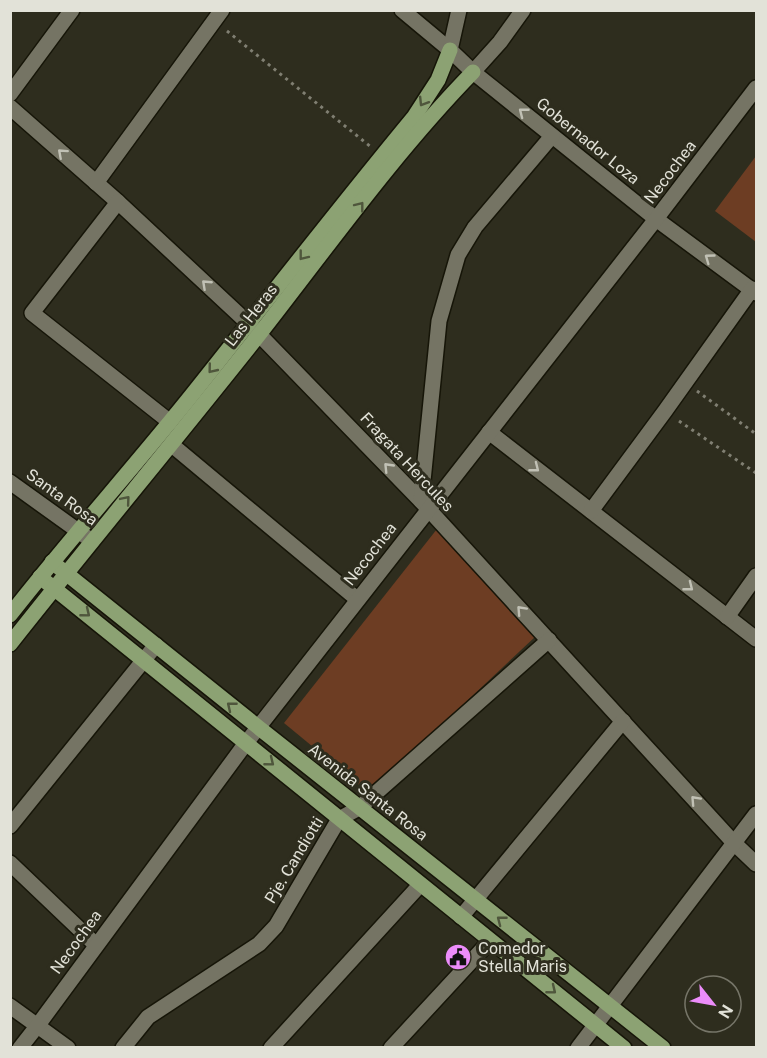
<svg xmlns="http://www.w3.org/2000/svg" width="767" height="1058" viewBox="0 0 767 1058" font-family="'Public Sans',sans-serif">
<style>
.green{fill:#6d3d23}
.lines{fill:none;stroke-linecap:round;stroke-linejoin:round}
.minor-casing{stroke:#161508;stroke-width:18}
.major-casing{stroke:#161508;stroke-width:18}
.path{stroke:#807f72;stroke-width:3;stroke-dasharray:3 4.5;stroke-linecap:butt}
.minor{stroke:#757464;stroke-width:15}
.major{stroke:#8ca273;stroke-width:15}
.oneway{stroke:#4f563c}
.oneway2{stroke:#c1c1b5}
.labels{text-anchor:middle;dominant-baseline:central;stroke-width:6;stroke-linejoin:round;paint-order:stroke}
.street-label{font-size:16px;fill:#e2e2d8;stroke:#2e2d1e}
.poi-label{font-size:16px;fill:#e2e2d8;stroke:#2e2d1e;text-anchor:start}
</style>
<rect width="100%" height="100%" fill="#2e2d1e"/>
<g class="green">
<polygon points="756,156 756,242 715,211"/>
<polygon points="437,529 536,636 369,793 284,723"/>
</g>
<g class="lines">
<defs>
<g id="minor">
<polyline points="402,10 450,50 473,72 656,219 756,293"/>
<polyline points="450,50 459,10"/>
<polyline points="473,72 500,42 523,10"/>
<polyline points="10,94 72,10"/>
<polyline points="10,107 118,202 249,324 421,501 734,843 756,864"/>
<polyline points="96,183 222,10"/>
<polyline points="118,202 32,313 170,422"/>
<polyline points="489,432 756,639"/>
<polyline points="172,445 357,599"/>
<polyline points="10,482 92,541"/>
<polyline points="421,501 439,321 458,255 475,227 552,136"/>
<polyline points="591,511 665,411 752,289"/>
<polyline points="727,617 756,576"/>
<polyline points="10,826 156,645"/>
<polyline points="10,863 96,945"/>
<polyline points="461,917 623,721"/>
<polyline points="10,1006 68,1048"/>
<polyline points="20,1048 38,1025 246,743 656,219 756,88"/>
<polyline points="123,1048 148,1017 259,944 276,926 339,819 359,808 549,640"/>
<polyline points="271,1048 420,885"/>
<polyline points="391,1048 490,941"/>
<polyline points="578,1048 756,814"/>
</g>
<g id="major">
<polyline points="52,562 258,727 663,1048"/>
<polyline points="40,577 624,1048"/>
<path d="M 10,615 C 67,542 129,473 187,401 C 263,306 337,210 414,117 L 438,80 L 450,50"/>
<path d="M 10,644 C 93,539 178,437 261,332 C 329,245 395,152 473,72"/>
</g>
</defs>
<use href="#minor" class="minor-casing"/>
<use href="#major" class="major-casing"/>
<g class="path">
<polyline points="227,31 371,147"/>
<polyline points="697,391 756,434"/>
<polyline points="679,421 756,473"/>
</g>
<use href="#minor" class="minor"/>
<use href="#major" class="major"/>
</g>
<defs><path id="oneway-chevron" d="M-2-3.5L2.5 0L-2 3.5" fill="none" stroke-width="1.6" stroke-linecap="round" stroke-linejoin="round" transform="scale(1.5)"/></defs>
<g class="oneway">
<use href="#oneway-chevron" transform="translate(423 102) rotate(122)"/>
<use href="#oneway-chevron" transform="translate(360 206) rotate(-52)"/>
<use href="#oneway-chevron" transform="translate(303 256) rotate(128)"/>
<use href="#oneway-chevron" transform="translate(212 369) rotate(129)"/>
<use href="#oneway-chevron" transform="translate(126 500) rotate(-50)"/>
<use href="#oneway-chevron" transform="translate(86 613) rotate(39)"/>
<use href="#oneway-chevron" transform="translate(231 706) rotate(-141)"/>
<use href="#oneway-chevron" transform="translate(270 762) rotate(39)"/>
<use href="#oneway-chevron" transform="translate(501 920) rotate(-142)"/>
<use href="#oneway-chevron" transform="translate(552 990) rotate(39)"/>
</g>
<g class="oneway2">
<use href="#oneway-chevron" transform="translate(523 112) rotate(-142)"/>
<use href="#oneway-chevron" transform="translate(62 153) rotate(-138)"/>
<use href="#oneway-chevron" transform="translate(709 258) rotate(-144)"/>
<use href="#oneway-chevron" transform="translate(206 284) rotate(-137)"/>
<use href="#oneway-chevron" transform="translate(388 467) rotate(-134)"/>
<use href="#oneway-chevron" transform="translate(535 468) rotate(38)"/>
<use href="#oneway-chevron" transform="translate(689 587) rotate(38)"/>
<use href="#oneway-chevron" transform="translate(521 610) rotate(-133)"/>
<use href="#oneway-chevron" transform="translate(695 800) rotate(-133)"/>
</g>
<defs>
<symbol id="civic-disc" viewBox="-11 -11 22 22"><circle r="9.5" fill="#ec8cfa" stroke="#2e2d1e"/><path d="M-.6-6.5H3V-4.5H.6V-3L4-1V1h2V6H-6V1h2V-1L-.6-3ZM-1.2 2.5V6h2.4V2.5Z" fill="#111"/></symbol>
</defs>
<g fill-rule="evenodd">
<use href="#civic-disc" x="443" y="942" width="30" height="30"/>
</g>
<g class="labels">
<g class="street-label">
<text transform="translate(588 141) rotate(39)">Gobernador Loza</text>
<text transform="translate(670 172) rotate(-53)">Necochea</text>
<text transform="translate(251 315) rotate(-52)">Las Heras</text>
<text transform="translate(407 462) rotate(47)">Fragata Hercules</text>
<text transform="translate(62 497) rotate(36)">Santa Rosa</text>
<text transform="translate(370 554) rotate(-52)">Necochea</text>
<text transform="translate(368 792) rotate(38)">Avenida Santa Rosa</text>
<text transform="translate(294 860) rotate(-59)">Pje. Candiotti</text>
<text transform="translate(76 942) rotate(-54)">Necochea</text>
</g>
<g class="poi-label">
<text x="478" y="948">Comedor<tspan x="478" dy="18">Stella Maris</tspan></text>
</g>
</g>
<rect width="767" height="1058" fill="none" stroke="#e2e2d8" stroke-width="24"/>
<g transform="translate(713 1004) rotate(121)"><circle r="28" fill="#2e2d1e" stroke="#767568" stroke-width="1.5"/>
<path d="M0-4.5L10 22L0 15L-10 22Z" fill="#ec8cfa"/>
<text y="-9" font-size="16" font-weight="bold" text-anchor="middle" fill="#e2e2d8">N</text>
</g>
</svg>
